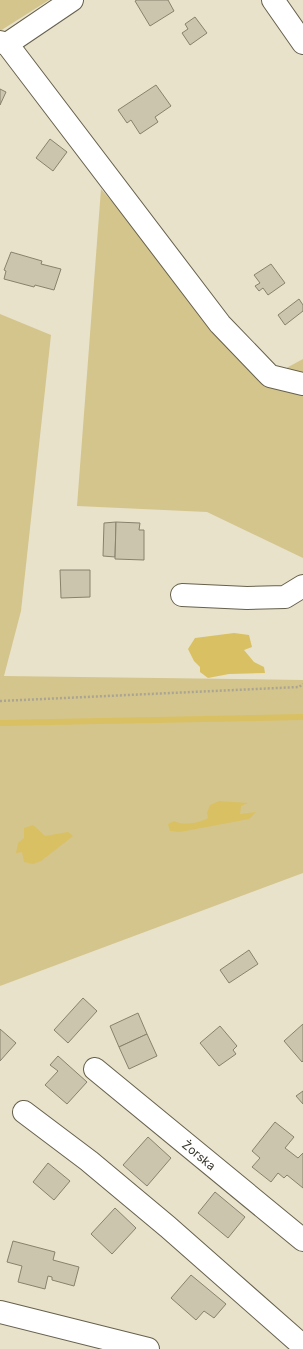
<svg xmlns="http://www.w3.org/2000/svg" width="303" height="1349" viewBox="0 0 303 1349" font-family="Inter,sans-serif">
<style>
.green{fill:#d4c58d}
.water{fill:#d9c063}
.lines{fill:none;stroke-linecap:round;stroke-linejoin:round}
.stream{stroke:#d9c063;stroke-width:6}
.building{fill:#cbc5ae;stroke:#88826d}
.minor-casing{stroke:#66604c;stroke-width:24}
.path{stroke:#aaa593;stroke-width:2.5;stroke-dasharray:2 2;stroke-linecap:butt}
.minor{stroke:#fff;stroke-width:22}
.labels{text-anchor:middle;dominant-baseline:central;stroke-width:4;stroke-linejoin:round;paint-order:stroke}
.street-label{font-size:12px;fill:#39372d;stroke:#f6efd8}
</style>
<rect width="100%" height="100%" fill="#e8e2cb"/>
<g class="green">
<polygon points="0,0 49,0 0,31"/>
<polygon points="101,189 266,379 303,359 303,558 207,512 77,506"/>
<polygon points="0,314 51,335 21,611 4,676 303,680 303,873 0,986"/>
</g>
<g class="water">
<polygon points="234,633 249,635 252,647 244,650 254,662 264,667 265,673 229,674 208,678 200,672 200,667 194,661 188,649 195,638"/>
<path d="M 219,801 L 248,803 L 241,806 L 240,814 L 256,812 L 249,819 L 180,832 L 170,831 L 168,824 L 174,821 C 183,826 199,823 208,818 L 207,813 L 210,805 Z"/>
<polygon points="33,825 45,836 68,832 73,836 41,861 33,864 24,862 22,852 16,853 18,843 24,838 24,828"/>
</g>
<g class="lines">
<polyline class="stream" points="0,723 303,717"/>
</g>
<g class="building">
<polygon points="137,0 168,0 174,11 150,26 135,1"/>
<polygon points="195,17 207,33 190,45 182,33 188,29 185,24"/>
<polygon points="156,85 171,106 155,117 158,122 140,134 131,120 127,123 118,110"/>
<polygon points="0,89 6,92 0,105"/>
<polygon points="50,139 67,152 53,171 36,158"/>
<polygon points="11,252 42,261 41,264 61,269 54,290 35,285 34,287 4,279 6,271 4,270"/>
<polygon points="271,264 285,283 268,295 263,288 259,291 255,286 260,283 254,275"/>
<polygon points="299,299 303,305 303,311 285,325 278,315"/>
<polygon points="116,522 115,557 103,556 104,523"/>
<polygon points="116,522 140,523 139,530 144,530 144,560 115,559"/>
<polygon points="60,570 90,570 90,597 61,598"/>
<polygon points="249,950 258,964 229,983 220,970"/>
<polygon points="83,998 97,1011 68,1043 54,1030"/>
<polygon points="138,1013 147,1034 119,1047 110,1026"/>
<polygon points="303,1024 303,1061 302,1062 284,1041"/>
<polygon points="220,1026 237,1046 233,1050 236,1054 219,1066 200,1043"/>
<polygon points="0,1029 16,1043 0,1061"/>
<polygon points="147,1034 157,1056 129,1069 119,1047"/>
<polygon points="58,1056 87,1082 67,1104 45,1085 58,1071 50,1065"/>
<polygon points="303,1091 303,1104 296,1096"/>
<polygon points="275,1122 294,1137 285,1148 298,1158 303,1153 303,1188 287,1175 284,1178 278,1173 271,1182 252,1167 260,1158 252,1151"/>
<polygon points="148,1137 171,1158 147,1186 123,1165"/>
<polygon points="48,1163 70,1181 54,1200 33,1182"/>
<polygon points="215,1192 245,1217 228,1238 198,1213"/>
<polygon points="115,1208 136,1228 112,1254 91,1234"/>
<polygon points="13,1241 55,1252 53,1260 79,1267 74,1286 52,1280 52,1277 48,1276 45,1289 18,1282 22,1266 7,1262"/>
<polygon points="191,1275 226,1304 214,1318 204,1311 196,1320 171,1298"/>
</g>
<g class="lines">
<defs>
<g id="minor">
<polyline points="273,0 303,43"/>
<polyline points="0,42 7,44 72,0"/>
<polyline points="7,44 220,324 270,376 303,384"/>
<polyline points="182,595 247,598 285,597 303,586"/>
<path id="s1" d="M 95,1069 L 303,1240"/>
<polyline points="24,1112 89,1161 168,1227 303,1346"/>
<polyline points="0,1312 148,1349"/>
</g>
</defs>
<use href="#minor" class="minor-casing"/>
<polyline class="path" points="0,701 299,687 303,684"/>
<use href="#minor" class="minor"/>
</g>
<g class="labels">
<g class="street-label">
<text stroke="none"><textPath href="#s1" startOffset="135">Żorska</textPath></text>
</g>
</g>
</svg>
